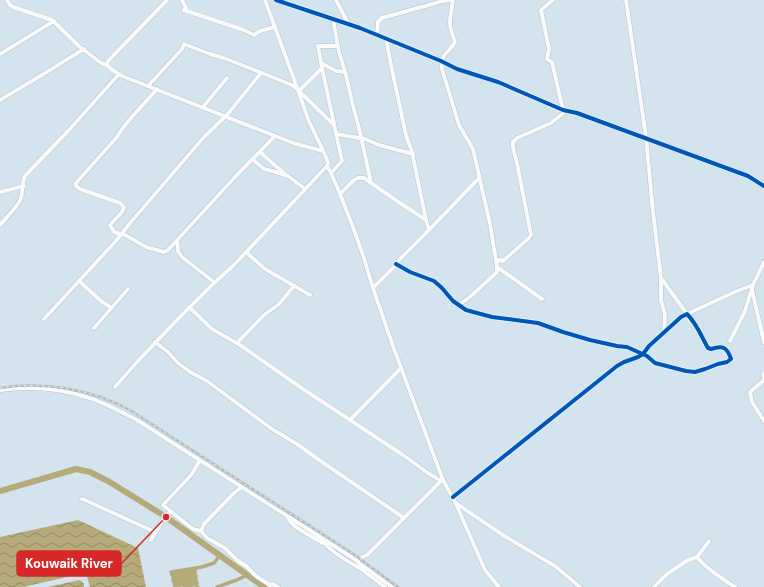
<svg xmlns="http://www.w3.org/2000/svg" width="764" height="587" viewBox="0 0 764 587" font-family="'DM Sans',sans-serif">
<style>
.water{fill:url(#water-waves)}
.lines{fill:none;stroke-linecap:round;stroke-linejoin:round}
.canal{stroke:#b6aa7a;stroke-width:3.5}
.river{stroke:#b6aa7a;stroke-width:6}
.minor-casing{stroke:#b5c1c9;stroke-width:5}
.minor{stroke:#f9fbfc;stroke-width:4}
.rail-casing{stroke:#b5babb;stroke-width:2.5}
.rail{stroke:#e1f3fd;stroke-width:1;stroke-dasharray:3;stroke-linecap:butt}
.cycleway-casing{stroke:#e1f3fd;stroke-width:6}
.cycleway{stroke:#0057b8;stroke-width:4}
.leader{fill:none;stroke:#d62828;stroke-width:1.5}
.callout-dot{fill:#d62828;stroke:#e1f3fd;stroke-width:1.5}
.callout{fill:#d62828;stroke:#d62828;stroke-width:1.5}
.callout-label{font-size:13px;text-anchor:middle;font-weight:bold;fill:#fff}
</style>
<defs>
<pattern id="water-waves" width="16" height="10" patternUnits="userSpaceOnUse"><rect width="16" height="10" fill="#b6aa7a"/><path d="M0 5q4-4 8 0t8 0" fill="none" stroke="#938a64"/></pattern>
</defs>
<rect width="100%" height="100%" fill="#d4e4ee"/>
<g class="water">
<polygon points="78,520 138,548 146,587 90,587 87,576 80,574 23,587 0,587 0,537"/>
<polygon points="80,580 84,584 84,587 47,587"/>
</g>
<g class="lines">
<g class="canal">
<polyline points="185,587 197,584 197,582 175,586 174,583 196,579 196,576 173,581 173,578 195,574 195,571 172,575 171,572 202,567 214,563 220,555"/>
<polyline points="197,587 198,587"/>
<polyline points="217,587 237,580 247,575"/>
</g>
<polyline class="river" points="0,491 76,469 90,472 108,481 166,517 264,587"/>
<defs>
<g id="minor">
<polyline points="7,0 10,5 13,7 52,20 80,47 101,63 107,65 111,69 122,76 293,143 323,151"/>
<polyline points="182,0 186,8 184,10 244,30 254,35 260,31 275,27"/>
<polyline points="265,0 298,90 308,119 326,157 328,163 327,166 331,173 340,194 353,227 363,255 373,288 394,349 443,480 456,504 485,570 490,576 499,587"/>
<polyline points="276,0 360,28 441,61 457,69 498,82 563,110 577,113 748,176 764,186"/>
<polyline points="336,0 349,25"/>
<path d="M 453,0 C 452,8 450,15 450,23 C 450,30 453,36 455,42 C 449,54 440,52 442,69 L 459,125 L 473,149 L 490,224 L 497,266 L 497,272 L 495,274 L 471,296 L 459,305"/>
<polyline points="553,0 541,10 549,49 547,59 552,62 563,110"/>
<polyline points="626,0 646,137 653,212 661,278 687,314 737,291 753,285 764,262"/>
<polyline points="333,19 339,52 346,75 352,102 360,132 371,183"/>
<polyline points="377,35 378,22 382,18 443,1 451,0"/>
<polyline points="386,39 391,65 406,135 412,152 426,220"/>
<polyline points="0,54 54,21"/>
<polyline points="321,63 336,71 345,72"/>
<polyline points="107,65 108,61 167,0"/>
<polyline points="322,68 342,161 331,173"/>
<polyline points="148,86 182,49 184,44 210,54 224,58 292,85 298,90 300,90 322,68 318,46 336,46 337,44"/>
<path d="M 157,89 C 146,102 125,122 117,137 L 76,183 L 76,186 L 80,189 L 120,203 L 124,207 L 122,212 L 110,225 L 114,232 L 125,235 L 146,247 L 164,252 L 168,250 L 236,176 L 275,136"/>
<polyline points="299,91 334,125"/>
<polyline points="0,100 42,75 84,49"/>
<polyline points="203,107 227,78"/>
<polyline points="336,134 365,139 379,145 413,154"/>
<polyline points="260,152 286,175"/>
<polyline points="252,159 264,169 276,172 288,176 305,189"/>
<polyline points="0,192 24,186"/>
<polyline points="340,194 354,180 358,178 364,178 397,201 426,220 429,230 399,260 394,267 373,288"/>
<path d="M 0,225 C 5,219 20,204 21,198 C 23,191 22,182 25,176 L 69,130 L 119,74"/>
<polyline points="429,230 479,178"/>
<polyline points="177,240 178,251 182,257 214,282"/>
<polyline points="246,252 265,269 310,295"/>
<polyline points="496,262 500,260 503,261 529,238 531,235 517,163 513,148 513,142 517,138 551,123 566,111"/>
<path d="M 396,264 L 410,272 L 434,281 L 442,288 L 453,301 L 466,310 L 492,317 L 538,323 L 563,332 L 590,340 L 617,346 L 627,347 L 647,356 L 655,363 L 686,371 L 695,372 L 705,369 L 718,364 L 727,362 L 731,359 C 727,347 723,345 711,349 L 708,348 C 701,336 697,324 687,314 L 681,317 L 649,346 L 643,354 L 638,357 L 624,362 L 617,366 L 453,497"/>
<polyline points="497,267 542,299"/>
<polyline points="661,278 661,300 665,315 664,332"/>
<polyline points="79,281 101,301 112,308"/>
<polyline points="752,290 764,342"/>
<polyline points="189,307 212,329 240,345 303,389 403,455 428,473 441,481"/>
<polyline points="44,319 115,242 131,222 204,137 226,116 261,73"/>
<polyline points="94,328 128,289"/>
<polyline points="730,341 745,311 753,285"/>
<polyline points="155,342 168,352 178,363 190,372 207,381 272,429 297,444 325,464 404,518"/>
<polyline points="237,343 264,315 279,304 294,286"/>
<polyline points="764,373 764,380 750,392 752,402 764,421"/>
<polyline points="115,387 137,362 175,322 211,286 234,265 327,166"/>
<path d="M 0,390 C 29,386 59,388 86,397 C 104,402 121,412 137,420 L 356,560"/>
<polyline points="350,420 401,368"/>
<polyline points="200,460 192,474 163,505 179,518 193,529 201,531 207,538 225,548 238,561 246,566 256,576 270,585 273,584 278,587"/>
<polyline points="82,499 87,501 155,532"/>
<polyline points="457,504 506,537 555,566 580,587"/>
<path d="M 287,516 C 290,527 313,537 323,543"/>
<polyline points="201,531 204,524 234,493 242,487"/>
<path d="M 321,538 C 326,549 352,564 363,570"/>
<polyline points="151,540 162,521 171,511"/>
<path d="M 697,557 C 705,568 723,579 735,587"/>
<polyline points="362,565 392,587"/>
<polyline points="385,587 365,572 360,564 356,560 367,555 441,481 443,480"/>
<polyline points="654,587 667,574 688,560 697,557 709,541"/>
</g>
</defs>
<use href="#minor" class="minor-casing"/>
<use href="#minor" class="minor"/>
<defs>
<path id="rail" d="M 0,388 C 44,381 91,389 130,410 L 352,553 L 398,587"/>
</defs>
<use href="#rail" class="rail-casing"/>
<use href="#rail" class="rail"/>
<defs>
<g id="cycleway">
<polyline points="276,0 360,28 441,61 457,69 498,82 563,110 577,113 748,176 764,186"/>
<path d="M 396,264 L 410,272 L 434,281 L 442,288 L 453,301 L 466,310 L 492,317 L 538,323 L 563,332 L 590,340 L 617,346 L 627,347 L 647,356 L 655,363 L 686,371 L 695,372 L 705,369 L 718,364 L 727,362 L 731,359 C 727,347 723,345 711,349 L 708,348 C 701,336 697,324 687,314 L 681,317 L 649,346 L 643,354 L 638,357 L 624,362 L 617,366 L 453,497"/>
</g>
</defs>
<use href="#cycleway" class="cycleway-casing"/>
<use href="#cycleway" class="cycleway"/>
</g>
<path class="leader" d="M166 517L121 564"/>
<circle class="callout-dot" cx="166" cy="517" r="4"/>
<rect class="callout" x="17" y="551" width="104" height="25" rx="4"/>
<g class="callout-label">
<text x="69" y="568">Kouwaik River</text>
</g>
</svg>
